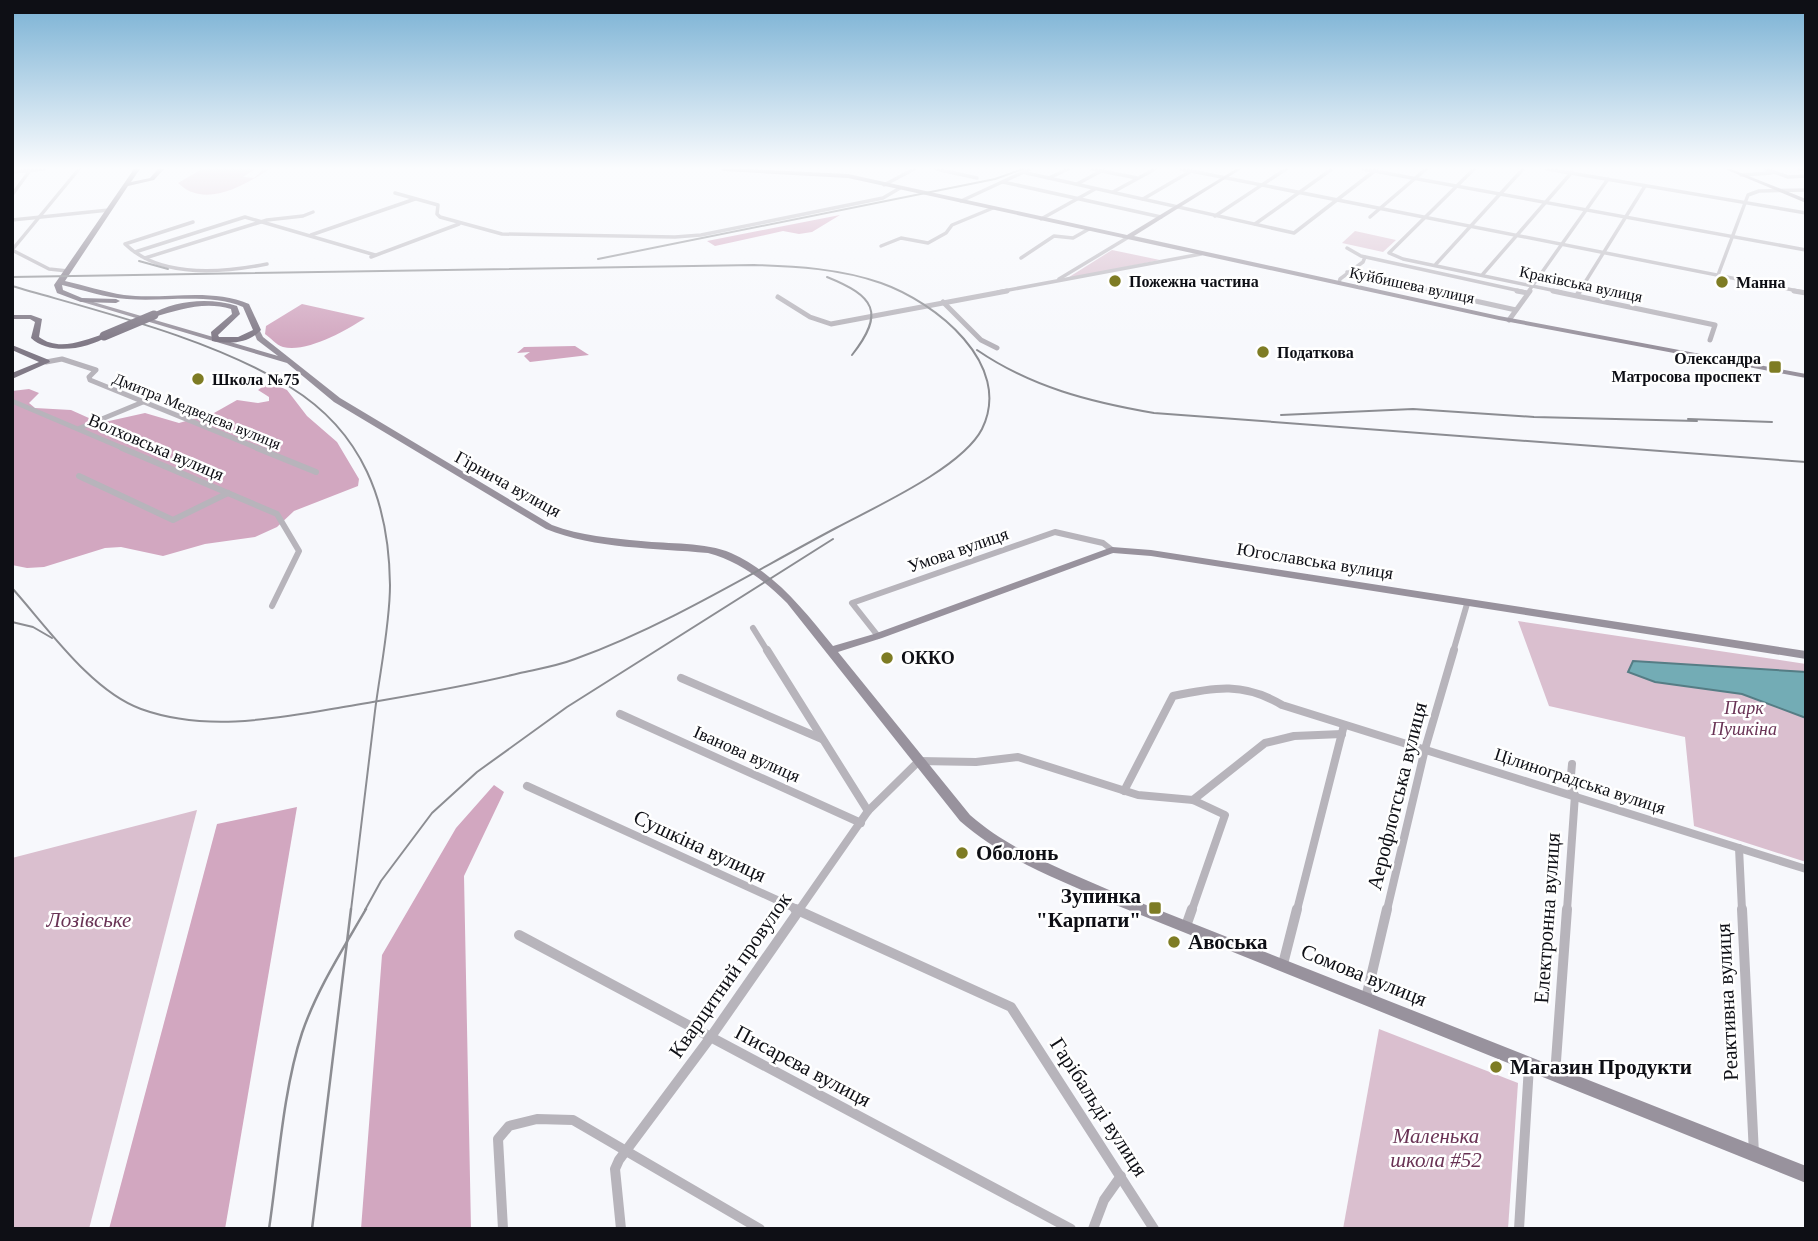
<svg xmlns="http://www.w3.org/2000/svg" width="1818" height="1241" viewBox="0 0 1818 1241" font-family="Georgia,serif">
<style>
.green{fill:#dabfcf}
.forest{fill:#d2a7c0}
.water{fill:#73acb5;stroke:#557d85;stroke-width:2}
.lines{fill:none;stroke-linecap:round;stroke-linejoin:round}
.street-far4{stroke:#b7b4bb;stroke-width:3.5}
.street-far3{stroke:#b7b4bb;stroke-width:5}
.street-far2{stroke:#b7b4bb;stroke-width:6}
.street-far1{stroke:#b7b4bb;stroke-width:8}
.street{stroke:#b7b4bb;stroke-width:10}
.secondary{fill:#98929d;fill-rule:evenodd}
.primary{fill:#817a87;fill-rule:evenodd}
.rail-far1{stroke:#8c8d92;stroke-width:2}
.rail{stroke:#8c8d92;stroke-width:2.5}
.primary-bridge{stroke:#817a87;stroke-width:9}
.poi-dot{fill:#7e7c24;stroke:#fff;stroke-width:2.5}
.labels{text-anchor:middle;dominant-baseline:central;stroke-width:5;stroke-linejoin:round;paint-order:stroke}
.far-poi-label{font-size:16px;font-weight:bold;fill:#0e0f15;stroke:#fff;text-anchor:start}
.far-street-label{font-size:16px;fill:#0e0f15;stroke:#fff}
.street-label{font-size:18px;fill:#0e0f15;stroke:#fff}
.poi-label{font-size:18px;font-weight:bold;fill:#0e0f15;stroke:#fff;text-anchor:start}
.park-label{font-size:18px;font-style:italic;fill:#693355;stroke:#fff}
.near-street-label{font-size:21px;fill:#0e0f15;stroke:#fff}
.near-poi-label{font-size:21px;font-weight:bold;fill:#0e0f15;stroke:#fff;text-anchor:start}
.near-park-label{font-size:21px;font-style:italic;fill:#693355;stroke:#fff}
</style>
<rect width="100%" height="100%" fill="#f7f8fc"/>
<g class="green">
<path d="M 202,169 L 255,169 L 243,177 L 254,178 L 264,169 L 270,169 C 249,182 217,202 192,192 C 187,191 182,186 178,183 Z"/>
<polygon points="1355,231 1396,240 1383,252 1342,243"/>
<polygon points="1112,250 1160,260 1066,279"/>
<polygon points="1518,621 1806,664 1806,862 1694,826 1685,737 1549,706"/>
<polygon points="197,810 89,1229 12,1229 12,858"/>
<polygon points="1379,1029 1518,1083 1508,1229 1343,1229"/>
</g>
<g class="forest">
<polygon points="840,215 812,232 799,234 783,231 715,246 707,241"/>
<path d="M 302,304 L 365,318 C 346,331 306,353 283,347 C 276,345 271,338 265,334 L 266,326 Z"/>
<polygon points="575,346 589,355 530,362 524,356 530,352 517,353 524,347"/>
<polygon points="265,385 276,385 287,390 307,416 337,442 359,479 358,486 294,511 277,527 255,537 205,544 163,556 121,547 105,548 44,567 27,568 12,565 12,391 29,389 39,393 29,403 35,408 71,410 100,423 145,413 179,423 214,413 237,400 258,403 269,401 269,397 258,390"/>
<polygon points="494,785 504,792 464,876 471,1229 361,1229 382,955 456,828"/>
<polygon points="297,807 225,1229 109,1229 217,824"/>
</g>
<polygon class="water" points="1633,661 1806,672 1806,718 1742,694 1655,682 1628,672"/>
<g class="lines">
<g class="street-far4">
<polyline points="936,169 977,178"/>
<polyline points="1092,169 1137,178"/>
<polyline points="1181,169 1803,292"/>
<polyline points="1363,169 1806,250"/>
<polyline points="1474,169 1389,253 1403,259 1561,292"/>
<polyline points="1547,169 1806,213"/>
<polyline points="1766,169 1788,177 1806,176"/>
<polyline points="1799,169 1806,170"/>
<polyline points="12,172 44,169"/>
<polyline points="1022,172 1294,233 1377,169"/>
<polyline points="1741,175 1771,173"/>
<polyline points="1049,178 1068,169"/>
<polyline points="1003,182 1161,217"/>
<polyline points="1077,184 1103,170"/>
<polyline points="884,185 914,169"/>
<polyline points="1113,192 1155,169"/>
<polyline points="395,193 438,205 437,214 440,217 502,234 675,237 701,235 883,198 900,188"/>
<polyline points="12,195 31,169"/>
<polyline points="1143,199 1191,171"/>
<polyline points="961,201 1030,169"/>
<polyline points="1215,216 1286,169"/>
<polyline points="1370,217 1426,169"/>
<polyline points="1041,219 1095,189"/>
<polyline points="12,220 109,210"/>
<path d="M 193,222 L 125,244 C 160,278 222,273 267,264"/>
<polyline points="1255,224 1332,169"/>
<polyline points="311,235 415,199"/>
<polyline points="881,246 901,238 928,243 946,233 952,225 993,208"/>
<polyline points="1347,248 1361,256 1525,292"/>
<polyline points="12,250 79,169"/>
<polyline points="12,250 49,269 68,271"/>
<polyline points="135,252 245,217 375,255"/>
<polyline points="371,257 459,224"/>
<polyline points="145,258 267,220 303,216 313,212"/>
<polyline points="1021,258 1054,236 1073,238 1089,229"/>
<polyline points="1436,264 1523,169"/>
<polyline points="1347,272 1438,292"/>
<polyline points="1483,274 1572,172"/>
<polyline points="1718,275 1748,195 1759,191 1806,190"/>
<polyline points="1059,279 1127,238"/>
<polyline points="1339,283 1340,279 1363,262 1365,257"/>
<polyline points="998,292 1201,254"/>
<polyline points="1528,292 1608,179"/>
<polyline points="1579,292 1645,186"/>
</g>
<g class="street-far3">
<polyline points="1430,291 1516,310"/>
<polyline points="1517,291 1527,293"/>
<polyline points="1553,291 1715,325 1710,340"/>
<polyline points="1794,291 1806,293"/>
<polyline points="1577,295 1580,291"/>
<polyline points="778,297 810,317 831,324 1007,291"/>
<polyline points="943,302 981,340 997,348"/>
<polyline points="1509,320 1530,291"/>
<polyline points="46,362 62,359 96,370 89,377 90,380 262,450"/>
<polyline points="12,401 127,450"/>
<polyline points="80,428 143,402"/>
</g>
<g class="street-far2">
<polyline points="122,448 277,514 299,551 272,606"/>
<polyline points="257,448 316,472"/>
<polyline points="79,476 173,520 228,493"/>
<polyline points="753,628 768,652"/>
<polyline points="878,636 852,603 1055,532 1103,543 1112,550"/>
<polyline points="1453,652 1467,604"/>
</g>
<g class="street-far1">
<polyline points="767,650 868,811"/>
<polyline points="681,678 822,739"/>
<polyline points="620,714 861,823"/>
<polyline points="527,786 799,910"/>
<path d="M 1124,791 L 1173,696 C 1215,687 1244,682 1282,705 L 1806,869"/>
<polyline points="1193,800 1265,743 1294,736 1342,734"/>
<polyline points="1739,848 1742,910"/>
<polyline points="799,910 868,811 919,761 976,762 1018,757 1138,795 1193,800 1225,815 1192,910"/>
<polyline points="1297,910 1344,725"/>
<polyline points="1387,910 1425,749 1454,650"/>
<polyline points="1567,910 1575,795 1570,786 1572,764"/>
</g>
<g class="street">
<polyline points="795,909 1011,1007 1154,1229"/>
<polyline points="1742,909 1754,1154"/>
<polyline points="1186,926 1192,909"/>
<polyline points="519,935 1071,1229"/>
<polyline points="1283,964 1297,909"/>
<polyline points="1366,998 1387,909"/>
<polyline points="1555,1075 1567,909"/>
<polyline points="503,1229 498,1139 509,1126 537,1119 573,1120 760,1229"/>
<polyline points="621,1229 615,1169 619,1160 710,1038 800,909"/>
<polyline points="1093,1229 1104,1200 1121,1176"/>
<polyline points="1519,1229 1529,1066"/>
</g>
<g class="secondary">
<polygon points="721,169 748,169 848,174 1127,235 1236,169 1241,169 1134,236 1499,316 1806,374 1806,378 1499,320 848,178 724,171"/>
<polygon points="1725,169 1731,169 1806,199 1806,203"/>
<path d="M 79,299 L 83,299 L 278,356 L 257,340 L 253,330 L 259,329 L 263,337 L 340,398 L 552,525 C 581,536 611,538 641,541 C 668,544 706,542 731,553 C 775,573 803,609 833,646 L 874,634 L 1112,547 L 1151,550 L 1806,651 L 1806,659 L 1151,556 L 1113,553 L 882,638 L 838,652 L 970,815 C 1012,852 1065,870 1116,893 L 1806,1166 L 1806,1183 L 1106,901 C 1055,878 1003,859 960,821 L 787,603 C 765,581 739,561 708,553 C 655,548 595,549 546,529 L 334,402 L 287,363 L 79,301 Z"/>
</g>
<g class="primary">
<path d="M 134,169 L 140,169 L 131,182 L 150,178 L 158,169 L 164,169 L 154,180 L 128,186 L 65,281 C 84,285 104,292 124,295 C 165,300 210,287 249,304 L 261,330 C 248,344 230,344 212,341 L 211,332 L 232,314 L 231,309 C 204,301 179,310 154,317 L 150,315 C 174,300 210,297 237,306 L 240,314 L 218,335 L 219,337 L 238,337 L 253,330 L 243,307 C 210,293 163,302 127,299 C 106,298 83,290 62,285 L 63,290 L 82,298 L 116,299 L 120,301 L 116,303 L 81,302 L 57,293 L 54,285 Z"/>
<path d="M 12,315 L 31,315 L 42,319 L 39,337 C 59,352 84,340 104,334 L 108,336 C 88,349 50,356 31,338 L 35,322 L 30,319 L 12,319 Z"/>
<polygon points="12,345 49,360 50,362 12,379 12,373 39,362 12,350"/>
</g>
<g class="rail-far1">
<polyline points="598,259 995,179 1023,169"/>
<polyline points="139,261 168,269"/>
<path d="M 12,277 L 754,265 C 796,266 841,269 881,283 C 935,302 1014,364 982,429 C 962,468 875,507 836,528 C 751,573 666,626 575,659 C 557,666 538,669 520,673 C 460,688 399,697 338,708 C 273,719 205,732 141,709 C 91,691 47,627 12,588"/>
<path d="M 827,277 C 874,296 886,312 852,355"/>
<path d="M 12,286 C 101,312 211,338 290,387 C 363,432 389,502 390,585 C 390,624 380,671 375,711 C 367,777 359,844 351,910"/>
<path d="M 977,350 C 1031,387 1090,402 1154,413 L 1806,462"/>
<polyline points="1281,415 1413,409 1534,417 1697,421"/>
<polyline points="1688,419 1772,422"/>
<polyline points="12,622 33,627 52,638"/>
<polyline points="365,910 381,881 432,813 477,772 567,707 833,539"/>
</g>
<g class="rail">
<path d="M 269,1229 C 278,1169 283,1090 302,1033 C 317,989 343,949 366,909"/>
<polyline points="312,1229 351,909"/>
</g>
<polyline class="primary-bridge" points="104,336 154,315"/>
</g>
<linearGradient id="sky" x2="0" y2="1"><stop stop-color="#79b1d4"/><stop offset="0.49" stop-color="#fbfcfe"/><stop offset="1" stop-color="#fbfcfe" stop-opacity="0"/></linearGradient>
<rect width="1818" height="343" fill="url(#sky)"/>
<g class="poi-dot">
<circle cx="1115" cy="281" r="7"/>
<circle cx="1722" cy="282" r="7"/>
<circle cx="1263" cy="352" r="7"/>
<rect x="1768" y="360" width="14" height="14" rx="3.5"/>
<circle cx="198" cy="379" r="7"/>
<circle cx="887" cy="658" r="7"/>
<circle cx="962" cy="853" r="7"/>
<rect x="1148" y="901" width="14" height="14" rx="3.5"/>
<circle cx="1174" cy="942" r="7"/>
<circle cx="1496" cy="1067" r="7"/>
</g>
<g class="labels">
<g class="far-poi-label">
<text x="1129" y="281">Пожежна частина</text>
<text x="1736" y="282">Манна</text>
<text x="1277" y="352">Податкова</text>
<text x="1761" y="358" text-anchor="end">Олександра<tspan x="1761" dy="18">Матросова проспект</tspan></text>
<text x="212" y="379">Школа №75</text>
</g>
<g class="far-street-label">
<text transform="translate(1581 284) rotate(12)">Краківська вулиця</text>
<text transform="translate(1412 285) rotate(12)">Куйбишева вулиця</text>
<text transform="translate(197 411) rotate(22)">Дмитра Медведєва вулиця</text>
</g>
<g class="street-label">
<text transform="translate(156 447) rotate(23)">Волховська вулиця</text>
<text transform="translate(508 484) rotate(29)">Гірнича вулиця</text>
<text transform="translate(958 550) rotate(-19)">Умова вулиця</text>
<text transform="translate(1315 561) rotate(9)">Югославська вулиця</text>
<text transform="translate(747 754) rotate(24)">Іванова вулиця</text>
<text transform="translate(1580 781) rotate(18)">Цілиноградська вулиця</text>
</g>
<g class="poi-label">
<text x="901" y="658">ОККО</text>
</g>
<g class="park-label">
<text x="1744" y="708">Парк<tspan x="1744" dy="21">Пушкіна</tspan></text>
</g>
<g class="near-street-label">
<text transform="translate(1397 796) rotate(-76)">Аерофлотська вулиця</text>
<text transform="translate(700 846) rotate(25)">Сушкіна вулиця</text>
<text transform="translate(1547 918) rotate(-86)">Електронна вулиця</text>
<text transform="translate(730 975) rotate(-55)">Кварцитний провулок</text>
<text transform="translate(1364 975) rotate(22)">Сомова вулиця</text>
<text transform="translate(1727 1002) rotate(-93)">Реактивна вулиця</text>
<text transform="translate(803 1066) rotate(28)">Писарєва вулиця</text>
<text transform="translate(1099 1107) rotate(57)">Гарібальді вулиця</text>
</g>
<g class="near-poi-label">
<text x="976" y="853">Оболонь</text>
<text x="1141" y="896" text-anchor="end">Зупинка<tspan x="1141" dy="24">"Карпати"</tspan></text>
<text x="1188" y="942">Авоська</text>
<text x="1510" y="1067">Магазин Продукти</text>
</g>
<g class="near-park-label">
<text x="89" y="920">Лозівське</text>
<text x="1436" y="1136">Маленька<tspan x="1436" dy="24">школа #52</tspan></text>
</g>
</g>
<rect width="1818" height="1241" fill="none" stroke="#0e0f15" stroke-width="28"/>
</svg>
